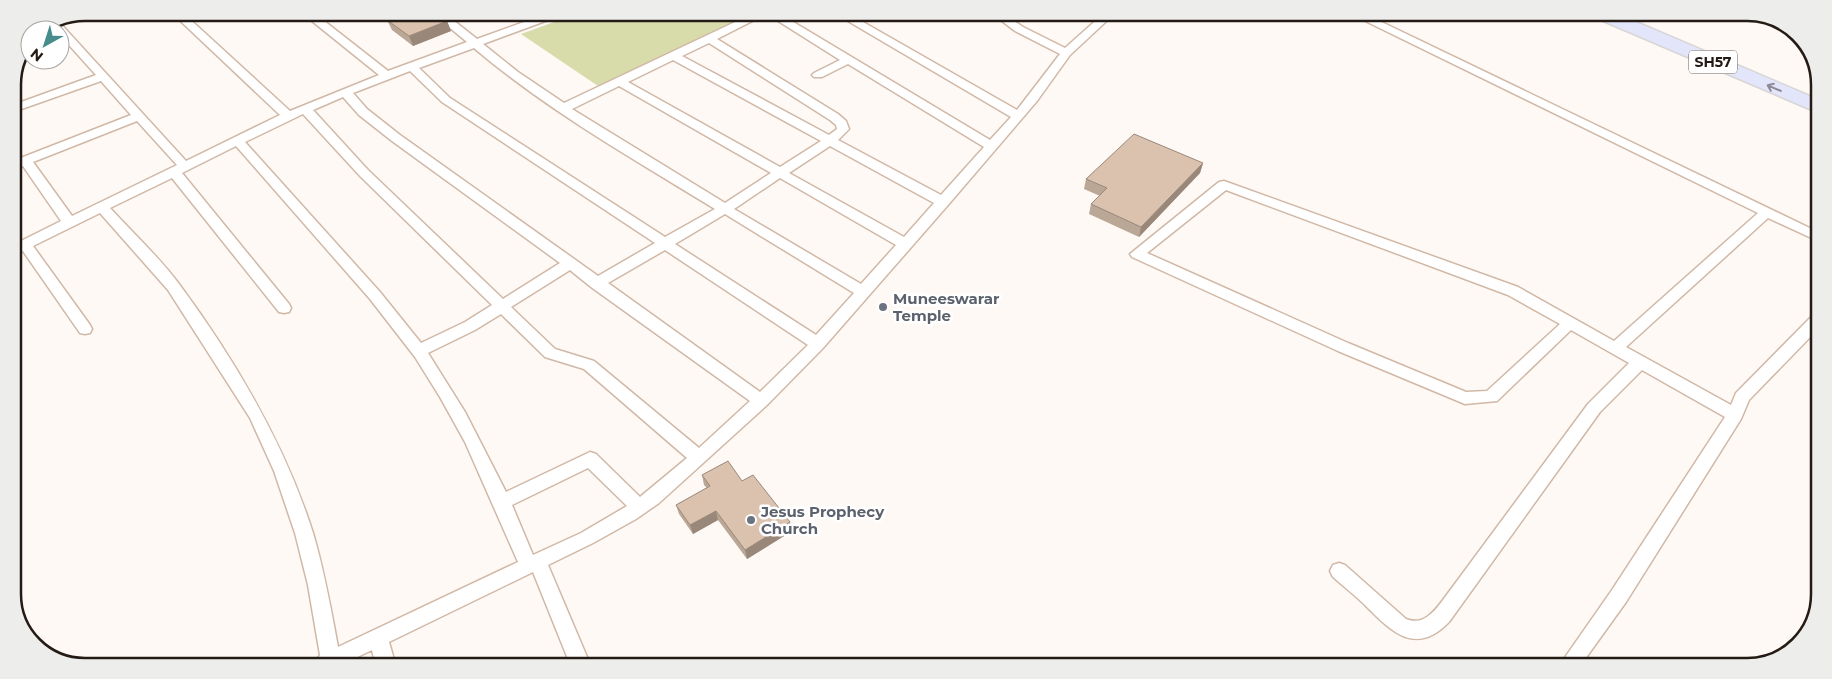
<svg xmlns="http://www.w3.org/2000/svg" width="1832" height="679" viewBox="0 0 1832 679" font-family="Montserrat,sans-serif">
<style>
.green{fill:#d8dcab}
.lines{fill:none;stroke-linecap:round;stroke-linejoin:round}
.street-casing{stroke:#d1b8a6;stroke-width:3}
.primary-casing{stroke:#d8d6d5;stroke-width:3}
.street{fill:#fff;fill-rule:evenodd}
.primary{fill:#e3e5fb;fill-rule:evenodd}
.wall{fill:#bba796}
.shaded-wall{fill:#99887a}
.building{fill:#dac2af;stroke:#99887a}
.oneway{stroke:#8d8a94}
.worship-dot{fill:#6b7280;stroke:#fff;stroke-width:2}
.labels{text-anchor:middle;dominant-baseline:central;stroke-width:5;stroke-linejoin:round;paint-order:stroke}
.shield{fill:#fff;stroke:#665f5b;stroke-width:1}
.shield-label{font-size:14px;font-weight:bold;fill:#241b15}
.worship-label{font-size:15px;font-weight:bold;fill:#5b616d;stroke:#fff;text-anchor:start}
.rim{fill:none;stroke:#241b15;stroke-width:2.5}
</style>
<rect width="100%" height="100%" fill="#fef9f5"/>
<polygon class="green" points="576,14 756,14 601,88 521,34"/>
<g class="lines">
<defs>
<g id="street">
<path d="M 172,13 L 183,13 L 290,111 L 379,75 L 302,13 L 314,13 L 388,71 L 467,42 L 432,13 L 444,13 L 477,39 L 546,14 L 560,14 L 559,16 L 483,44 L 518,72 L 564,103 L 752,14 L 766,14 L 717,39 L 838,114 L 846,121 L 849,129 L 838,140 L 941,195 L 984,147 L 848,64 L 822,77 L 814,77 L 812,75 L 814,73 L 840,60 L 767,14 L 780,14 L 990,140 L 1011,117 L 836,14 L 849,14 L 1017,110 L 1060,54 L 1015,31 L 994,15 L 1005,15 L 1023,27 L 1065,48 L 1102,15 L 1113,15 L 1070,55 L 1037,101 L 948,205 L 823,348 L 767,405 L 659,503 L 636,519 L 593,543 L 548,565 L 590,664 L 570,664 L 533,572 L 389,642 L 395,663 L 375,663 L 372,650 L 345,663 L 315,663 L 320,655 L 308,585 L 295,533 L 274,471 L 250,418 L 168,290 L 100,213 L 33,246 L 90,325 L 92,329 L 90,333 L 85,334 L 80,333 L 23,251 L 13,255 L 13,245 L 61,221 L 23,166 L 13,169 L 13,161 L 131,115 L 101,81 L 13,112 L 13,105 L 96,75 L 60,35 L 60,30 L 56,30 L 52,26 L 60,23 L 186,161 L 280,115 ZM 709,43 L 830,120 L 836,125 L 837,129 L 829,135 L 682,56 ZM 474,48 C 547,110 633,159 715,209 L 665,237 L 450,98 L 419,68 ZM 673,60 L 821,141 L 780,167 L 628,82 ZM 410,71 L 442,102 L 655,243 L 598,276 L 400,135 L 367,109 L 353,93 ZM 619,86 L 771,173 L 725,203 L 572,109 ZM 343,97 L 359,115 L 392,141 L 560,263 L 503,299 L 368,170 L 313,110 ZM 303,114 L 360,176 L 492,305 L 465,322 L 421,343 L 380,292 L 245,142 ZM 137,121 L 177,165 L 72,216 L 33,162 ZM 236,146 L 370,299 L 415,357 L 440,397 L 465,442 L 518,562 L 338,647 C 331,609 324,570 313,533 C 284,442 235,360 179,284 C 159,257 133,233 110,208 L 172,178 L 279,312 L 284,313 L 289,312 L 291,308 L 289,304 L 182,173 ZM 830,146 L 934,203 L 904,237 L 789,173 ZM 780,178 L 896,245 L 861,284 L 734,209 ZM 725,214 L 854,293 L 816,335 L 675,244 ZM 665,250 L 808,345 L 760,392 L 608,283 ZM 570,270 L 591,287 L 750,401 L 699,448 L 594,361 L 555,349 L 511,307 ZM 501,314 L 545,357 L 584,369 L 687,458 L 640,497 L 596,454 L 590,452 L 506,492 L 465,412 L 428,353 L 475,330 ZM 588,468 L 627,506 L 581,533 L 533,555 L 512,505 Z"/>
<path d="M 1353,15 L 1367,15 L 1818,232 L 1818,241 L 1768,218 L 1626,347 L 1731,405 L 1736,393 L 1813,315 L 1818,314 L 1818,329 L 1749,400 L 1741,419 L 1626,602 L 1580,666 L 1559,666 L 1612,590 L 1725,417 L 1642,370 L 1600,412 L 1449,622 C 1415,657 1391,631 1365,605 C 1355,595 1343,586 1333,577 L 1330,571 L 1333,565 L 1339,563 L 1345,565 L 1406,619 C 1423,626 1434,612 1443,600 L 1588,404 L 1629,363 L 1571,330 L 1497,401 L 1465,404 L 1338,351 L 1132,257 L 1130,254 L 1219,182 L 1224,181 L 1518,287 L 1614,341 L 1758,213 ZM 1226,190 L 1508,295 L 1560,324 L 1487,391 L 1466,392 L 1348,343 L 1147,253 Z"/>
</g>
<polygon id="primary" points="1598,16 1622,16 1819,100 1819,113 1601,20"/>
</defs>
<use href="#street" class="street-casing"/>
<use href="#primary" class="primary-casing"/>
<use href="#street" class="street"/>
<use href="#primary" class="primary"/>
</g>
<g class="wall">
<polygon points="387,20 447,21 451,31 413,46 392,30"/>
<polygon points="1203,163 1200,173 1139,237 1089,214 1091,204 1100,196 1084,189 1086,179"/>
<polygon points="702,475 742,481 792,531 747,559 718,520 693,534 679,514 676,505 707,488 704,485"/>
</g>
<g class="shaded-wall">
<polygon points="447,21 451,31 413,46 409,36"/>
<polygon points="1203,163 1200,173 1139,237 1141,227"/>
<polygon points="716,511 718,520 693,534 690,525"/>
<polygon points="790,522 792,531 747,559 745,550"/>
</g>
<g class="building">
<polygon points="405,13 436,13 447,21 409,36 387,20"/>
<polygon points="1134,134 1203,163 1141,227 1091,204 1107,188 1086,179"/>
<polygon points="728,461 742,481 753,475 790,522 745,550 716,511 690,525 676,505 710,486 702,475"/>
</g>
<defs><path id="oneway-shaft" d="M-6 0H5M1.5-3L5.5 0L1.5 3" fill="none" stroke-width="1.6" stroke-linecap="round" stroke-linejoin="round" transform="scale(1.25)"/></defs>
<use class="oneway" href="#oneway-shaft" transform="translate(1774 88) rotate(-157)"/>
<g class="worship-dot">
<circle cx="883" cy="307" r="5"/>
<circle cx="751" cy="520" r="5"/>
</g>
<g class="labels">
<rect class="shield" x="1689" y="50.5" width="48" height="23" rx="4"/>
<g class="shield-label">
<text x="1713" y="62">SH57</text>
</g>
<g class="worship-label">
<text x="893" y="298">Muneeswarar<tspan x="893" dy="17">Temple</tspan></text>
<text x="761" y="511">Jesus Prophecy<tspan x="761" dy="17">Church</tspan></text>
</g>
</g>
<path d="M0 0H1832V679H0ZM85 21H1747A64 64 0 0 1 1811 85V594A64 64 0 0 1 1747 658H85A64 64 0 0 1 21 594V85A64 64 0 0 1 85 21Z" fill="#ededec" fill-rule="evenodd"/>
<path class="rim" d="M85 21H1747A64 64 0 0 1 1811 85V594A64 64 0 0 1 1747 658H85A64 64 0 0 1 21 594V85A64 64 0 0 1 85 21Z"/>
<g transform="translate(45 45) rotate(219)"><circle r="24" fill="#ffffff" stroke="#a7a4a1"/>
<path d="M0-4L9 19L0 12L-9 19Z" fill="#458c8a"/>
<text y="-8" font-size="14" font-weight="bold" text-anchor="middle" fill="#241b15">N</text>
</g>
</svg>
